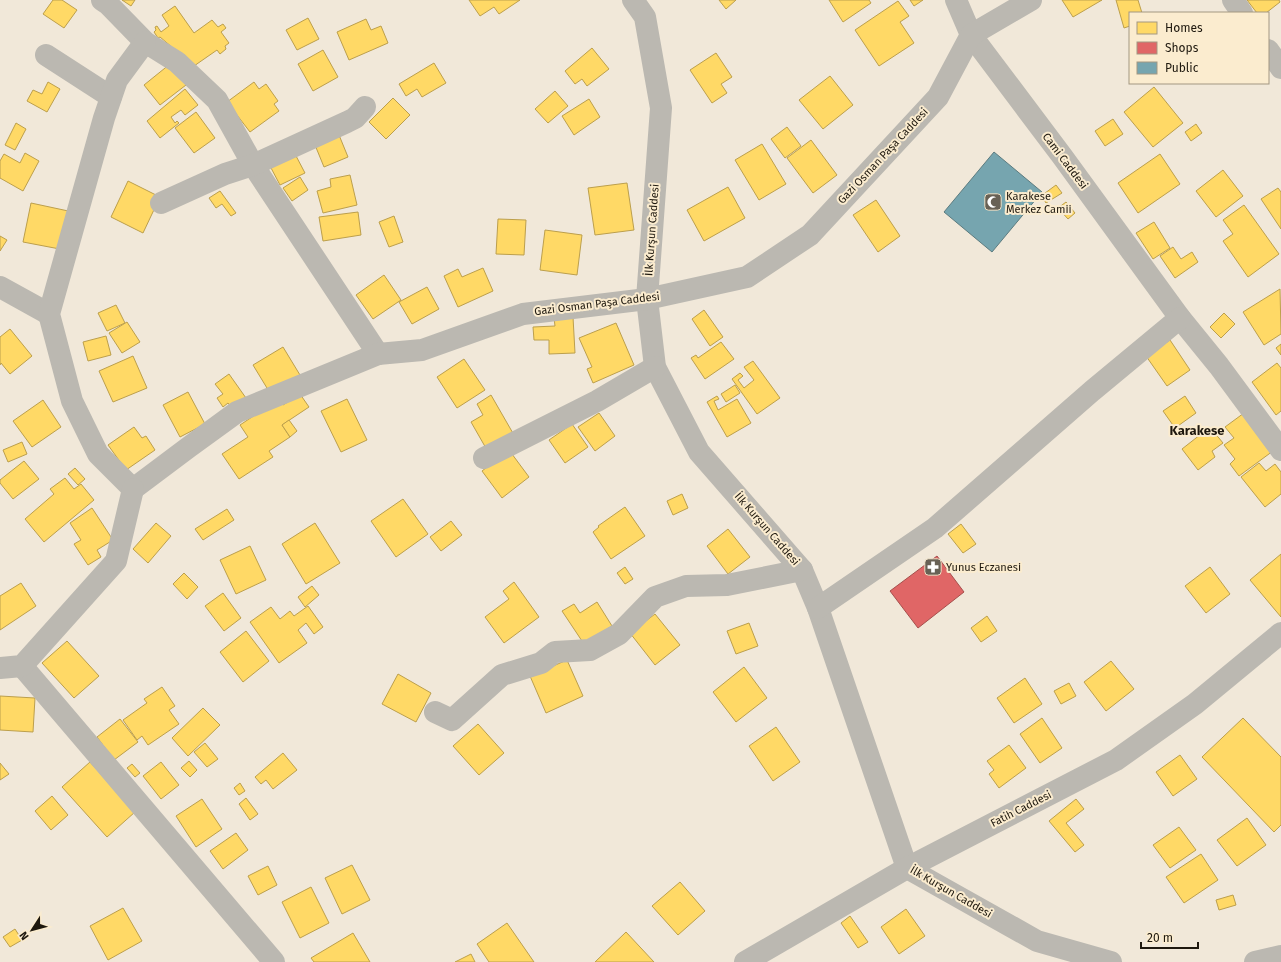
<svg xmlns="http://www.w3.org/2000/svg" width="1281" height="962" viewBox="0 0 1281 962" font-family="'Fira Sans',sans-serif">
<style>
.homes{fill:#ffd966;stroke:#bc9f4c}
.shops{fill:#e06666;stroke:#a64f4c}
.public{fill:#76a5af;stroke:#5c7b7f}
.lines{fill:none;stroke-linecap:round;stroke-linejoin:round}
.minor{stroke:#bbb8b1;stroke-width:22}
.labels{text-anchor:middle;dominant-baseline:central;stroke-width:4;stroke-linejoin:round;paint-order:stroke}
.street-label{font-size:11px;fill:#1e180e;stroke:#fbeccf}
.poi-label{font-size:11px;fill:#1e180e;stroke:#fbeccf;text-anchor:start}
.quarter-label{font-size:13px;font-weight:bold;fill:#1e180e;stroke:#fbeccf}
</style>
<rect width="100%" height="100%" fill="#f1e8d9"/>
<g class="homes">
<polygon points="53,0 62,0 77,10 64,28 43,14"/>
<polygon points="122,0 135,0 131,6"/>
<polygon points="469,0 520,0 499,14 494,7 480,16"/>
<polygon points="719,0 736,0 726,9"/>
<polygon points="829,0 869,0 871,3 843,22"/>
<polygon points="910,0 923,0 914,6"/>
<polygon points="1062,0 1102,0 1073,17"/>
<polygon points="1116,0 1138,0 1142,13 1130,13 1130,26 1124,28"/>
<polygon points="1247,0 1279,0 1280,2 1266,13 1257,13"/>
<polygon points="898,1 909,16 900,22 914,43 879,66 855,30"/>
<polygon points="175,6 194,33 212,20 218,27 223,24 226,28 221,32 229,43 225,46 226,49 220,54 217,50 194,66 160,37 158,38 154,32 156,30 155,27 157,26 161,32 169,26 162,15"/>
<polygon points="308,18 319,39 297,50 286,30"/>
<polygon points="366,19 371,30 381,26 388,43 349,60 337,32"/>
<polygon points="592,48 609,69 587,86 582,79 575,84 565,71"/>
<polygon points="323,50 338,77 313,91 298,64"/>
<polygon points="716,53 732,77 721,84 727,93 712,103 690,70"/>
<polygon points="434,63 446,83 422,97 417,89 406,96 399,84"/>
<polygon points="170,64 186,85 160,105 144,85"/>
<polygon points="830,76 853,105 823,129 799,100"/>
<polygon points="48,82 60,89 47,112 27,101 33,90 42,94"/>
<polygon points="254,82 259,89 266,84 278,101 274,104 279,111 250,132 227,102"/>
<polygon points="1154,87 1183,123 1153,147 1124,112"/>
<polygon points="185,89 198,105 185,115 181,110 171,117 175,123 177,121 179,123 160,138 147,121"/>
<polygon points="555,91 568,106 548,123 535,109"/>
<polygon points="393,98 410,115 386,139 369,122"/>
<polygon points="589,99 600,117 574,135 562,116"/>
<polygon points="196,112 215,138 194,153 175,128"/>
<polygon points="1113,119 1123,134 1105,146 1095,131"/>
<polygon points="16,123 26,129 15,150 5,145"/>
<polygon points="1196,124 1202,133 1191,141 1185,132"/>
<polygon points="787,127 801,146 785,158 771,139"/>
<polygon points="339,135 348,157 324,167 315,145"/>
<polygon points="811,140 837,175 813,193 787,158"/>
<polygon points="762,144 786,184 759,200 735,160"/>
<polygon points="25,153 39,161 23,191 0,178 0,161 4,154 20,163"/>
<polygon points="295,154 305,173 280,185 270,166"/>
<polygon points="1160,154 1180,184 1138,213 1118,183"/>
<polygon points="1223,170 1243,196 1216,217 1196,191"/>
<polygon points="350,175 357,205 323,213 317,191 331,187 330,179"/>
<polygon points="300,177 308,190 292,201 283,188"/>
<polygon points="128,181 160,197 143,233 111,217"/>
<polygon points="627,183 634,230 595,235 588,188"/>
<polygon points="1056,185 1062,193 1046,203 1041,196"/>
<polygon points="728,187 745,218 704,241 687,210"/>
<polygon points="1278,188 1281,192 1281,229 1261,199"/>
<polygon points="220,191 236,213 231,216 222,204 216,208 209,198"/>
<polygon points="876,200 900,236 878,252 853,215"/>
<polygon points="1066,202 1075,213 1068,219 1058,208"/>
<polygon points="31,203 73,212 65,250 23,242"/>
<polygon points="1244,205 1279,254 1248,277 1223,241 1233,234 1223,220"/>
<polygon points="358,212 361,235 323,241 319,217"/>
<polygon points="394,216 403,242 389,247 379,222"/>
<polygon points="498,219 526,220 524,255 496,254"/>
<polygon points="1154,222 1170,248 1153,259 1136,233"/>
<polygon points="545,230 582,235 577,275 540,270"/>
<polygon points="0,236 7,240 0,251"/>
<polygon points="1173,247 1181,259 1192,252 1198,262 1175,278 1160,256"/>
<polygon points="483,268 493,291 458,307 444,276 458,269 462,277"/>
<polygon points="384,275 401,300 373,319 356,295"/>
<polygon points="427,287 439,309 412,324 399,302"/>
<polygon points="1280,289 1281,334 1264,345 1243,312"/>
<polygon points="116,305 125,323 107,331 98,313"/>
<polygon points="704,310 723,337 710,346 692,319"/>
<polygon points="1224,313 1235,324 1221,338 1210,327"/>
<polygon points="573,317 575,353 549,354 549,340 534,340 533,327 555,326 554,318"/>
<polygon points="127,322 140,342 122,353 109,333"/>
<polygon points="616,323 634,365 593,383 587,369 592,367 579,338"/>
<polygon points="10,329 32,356 10,374 1,363 0,365 0,337"/>
<polygon points="106,336 111,355 88,361 83,342"/>
<polygon points="1170,340 1190,370 1167,386 1146,356"/>
<polygon points="721,342 734,359 705,379 691,358 696,355 698,358"/>
<polygon points="1281,344 1281,355 1276,348"/>
<polygon points="283,347 300,375 270,393 253,365"/>
<polygon points="133,356 147,388 113,402 99,371"/>
<polygon points="464,359 485,390 457,408 437,377"/>
<polygon points="753,361 780,398 757,414 732,379 740,373 743,376 738,380 744,388 754,380 744,367"/>
<polygon points="1277,363 1281,368 1281,411 1276,415 1252,382"/>
<polygon points="229,374 246,398 231,407 228,403 223,407 217,398 223,394 215,384"/>
<polygon points="735,385 740,393 726,402 721,394"/>
<polygon points="188,392 205,424 180,437 163,405"/>
<polygon points="300,394 309,407 282,425 290,437 269,451 273,457 239,479 222,454 248,437 240,425 279,399 283,405"/>
<polygon points="491,395 514,435 487,450 471,422 483,415 477,404"/>
<polygon points="717,396 719,399 714,401 718,410 737,399 751,423 727,437 707,402"/>
<polygon points="1185,396 1196,413 1175,428 1163,411"/>
<polygon points="347,399 367,440 341,452 321,411"/>
<polygon points="43,400 61,427 32,447 13,421"/>
<polygon points="599,413 615,436 595,451 578,427"/>
<polygon points="1244,413 1273,451 1239,476 1230,464 1235,459 1224,445 1234,438 1225,427"/>
<polygon points="289,420 297,431 290,437 282,425"/>
<polygon points="572,424 588,447 565,463 549,440"/>
<polygon points="134,427 142,438 146,436 155,450 126,470 108,445"/>
<polygon points="1210,427 1223,443 1212,451 1215,457 1198,470 1182,449"/>
<polygon points="22,442 27,454 8,462 3,450"/>
<polygon points="509,450 529,477 502,498 482,471"/>
<polygon points="24,461 39,479 13,499 0,483 0,480"/>
<polygon points="1259,463 1266,471 1275,464 1281,472 1281,494 1265,507 1241,477"/>
<polygon points="75,468 85,479 78,485 68,474"/>
<polygon points="65,478 74,489 81,484 94,500 44,542 25,519 54,494 50,489"/>
<polygon points="682,494 688,508 673,515 667,501"/>
<polygon points="403,499 428,534 396,557 371,521"/>
<polygon points="625,507 645,536 611,559 593,532 599,527 598,526"/>
<polygon points="92,508 113,540 97,550 101,557 88,565 74,544 81,540 70,523"/>
<polygon points="227,509 234,520 203,540 195,529"/>
<polygon points="451,521 462,535 441,551 430,537"/>
<polygon points="156,523 171,536 148,563 133,549"/>
<polygon points="315,523 340,563 306,584 282,544"/>
<polygon points="961,524 976,544 963,553 948,534"/>
<polygon points="728,529 750,557 728,574 707,546"/>
<polygon points="250,546 266,580 236,594 220,560"/>
<polygon points="1281,554 1281,617 1250,580"/>
<polygon points="625,567 633,579 625,584 617,573"/>
<polygon points="1210,567 1230,594 1206,613 1185,586"/>
<polygon points="184,573 198,587 187,599 173,584"/>
<polygon points="514,582 539,617 504,643 485,617 509,599 503,591"/>
<polygon points="21,583 36,606 0,630 0,596"/>
<polygon points="312,586 319,595 305,607 298,597"/>
<polygon points="223,593 241,618 224,631 205,606"/>
<polygon points="597,602 612,626 584,644 562,611 574,604 580,613"/>
<polygon points="308,606 323,627 314,634 306,623 298,630 307,643 279,663 250,622 271,607 280,619 290,611 294,616"/>
<polygon points="655,614 680,645 655,665 630,633"/>
<polygon points="987,616 997,631 981,642 971,628"/>
<polygon points="749,623 758,646 736,654 727,631"/>
<polygon points="246,631 269,661 243,682 220,652"/>
<polygon points="67,641 99,676 74,698 42,663"/>
<polygon points="567,660 583,696 546,713 530,676"/>
<polygon points="1111,661 1134,689 1106,711 1084,682"/>
<polygon points="744,667 767,698 736,722 713,692"/>
<polygon points="398,674 431,693 416,722 382,704"/>
<polygon points="1025,678 1042,704 1014,723 997,698"/>
<polygon points="1069,683 1076,696 1061,704 1054,691"/>
<polygon points="162,687 175,706 169,710 179,724 148,745 142,736 137,740 123,720 147,703 144,699"/>
<polygon points="0,696 35,698 33,732 0,730"/>
<polygon points="203,708 220,725 188,756 172,738"/>
<polygon points="1042,718 1062,748 1040,763 1020,734"/>
<polygon points="1243,718 1281,757 1281,825 1274,832 1202,757"/>
<polygon points="120,719 138,742 114,760 97,737"/>
<polygon points="478,724 504,753 479,775 453,746"/>
<polygon points="776,727 800,762 773,781 749,746"/>
<polygon points="205,743 218,759 207,767 194,752"/>
<polygon points="1009,745 1026,768 999,788 989,774 994,770 987,761"/>
<polygon points="283,753 297,770 273,789 266,780 261,784 255,777"/>
<polygon points="1180,755 1197,779 1173,796 1156,772"/>
<polygon points="189,761 197,770 190,777 181,768"/>
<polygon points="90,762 135,812 107,837 62,787"/>
<polygon points="161,762 179,785 161,799 143,776"/>
<polygon points="0,763 9,774 0,780"/>
<polygon points="132,764 140,773 135,777 127,768"/>
<polygon points="240,783 245,791 239,795 234,788"/>
<polygon points="52,796 68,815 51,830 35,811"/>
<polygon points="246,798 258,814 250,820 239,804"/>
<polygon points="202,799 222,829 196,847 176,816"/>
<polygon points="1076,799 1084,809 1066,823 1084,845 1075,852 1049,821"/>
<polygon points="1247,818 1266,845 1237,866 1217,840"/>
<polygon points="1179,827 1196,850 1170,868 1153,845"/>
<polygon points="236,833 248,850 223,869 210,851"/>
<polygon points="1201,854 1218,880 1184,903 1166,877"/>
<polygon points="352,865 370,900 342,914 325,878"/>
<polygon points="268,866 277,885 258,895 248,876"/>
<polygon points="680,882 705,911 678,935 652,906"/>
<polygon points="311,887 329,923 300,938 282,902"/>
<polygon points="1233,895 1236,905 1219,910 1216,900"/>
<polygon points="123,908 142,941 108,960 90,926"/>
<polygon points="906,909 925,936 899,954 881,927"/>
<polygon points="850,916 868,942 858,948 841,923"/>
<polygon points="507,923 534,962 489,962 477,944"/>
<polygon points="15,929 22,940 10,947 3,937"/>
<polygon points="626,932 654,962 595,962"/>
<polygon points="353,933 370,962 314,962 311,958"/>
<polygon points="471,954 475,962 455,962"/>
</g>
<polygon class="shops" points="937,556 964,592 918,628 890,591"/>
<polygon class="public" points="994,152 1042,192 992,252 944,212"/>
<g class="lines">
<g class="minor">
<polyline points="102,0 108,4 145,42 177,62 217,100 253,165 378,354"/>
<polyline points="633,0 645,17 661,108 647,299 655,367 699,452 802,570 818,608 907,868 1037,941 1111,962"/>
<polyline points="956,0 971,35 1062,156 1180,318 1219,366 1281,450"/>
<polyline points="1233,0 1242,13"/>
<polyline points="1268,50 1281,68"/>
<polyline points="46,55 111,97"/>
<polyline points="161,203 225,174 253,165 347,122 355,118 365,107"/>
<polyline points="0,287 49,314"/>
<polyline points="484,458 597,401 655,367"/>
<polyline points="133,489 189,447 237,412 378,354 422,350 523,314 647,299 747,277 810,235 938,97 971,35 1031,0"/>
<polyline points="133,489 98,454 72,401 49,314 104,118 117,80 145,42"/>
<polyline points="818,608 935,528 1092,391 1180,318"/>
<polyline points="22,666 274,962"/>
<polyline points="0,668 22,666 116,561 133,489"/>
<polyline points="435,712 452,720 502,675 541,663 555,652 590,650 619,634 655,597 686,586 727,585 802,570"/>
<polyline points="745,962 907,868 1116,760 1195,704 1281,633"/>
<polyline points="1255,962 1281,956"/>
</g>
</g>
<defs>
<symbol id="mosque-square" viewBox="-11 -11 22 22"><rect x="-9" y="-9" width="18" height="18" rx="4" fill="#686155" stroke="#fbeccf"/><path d="M3.5-4.9A6 6 0 1 0 3.5 4.9A5 5 0 1 1 3.5-4.9Z" fill="#fff"/></symbol>
<symbol id="pharmacy-square" viewBox="-11 -11 22 22"><rect x="-9" y="-9" width="18" height="18" rx="4" fill="#686155" stroke="#fbeccf"/><path d="M-2-6h4v4h4v4h-4v4h-4v-4h-4v-4h4Z" fill="#fff"/></symbol>
</defs>
<g fill-rule="evenodd">
<use href="#mosque-square" x="983" y="192" width="20" height="20"/>
<use href="#pharmacy-square" x="923" y="557" width="20" height="20"/>
</g>
<g class="labels">
<g class="street-label">
<text transform="translate(883 156) rotate(-47)">Gazi Osman Paşa Caddesi</text>
<text transform="translate(1065 161) rotate(53)">Cami Caddesi</text>
<text transform="translate(652 230) rotate(-86)">İlk Kurşun Caddesi</text>
<text transform="translate(597 304) rotate(-7)">Gazi Osman Paşa Caddesi</text>
<text transform="translate(767 529) rotate(49)">İlk Kurşun Caddesi</text>
<text transform="translate(1021 809) rotate(-27)">Fatih Caddesi</text>
<text transform="translate(951 892) rotate(30)">İlk Kurşun Caddesi</text>
</g>
<g class="poi-label">
<text x="1006" y="196">Karakese<tspan x="1006" dy="13">Merkez Camii</tspan></text>
<text x="946" y="567">Yunus Eczanesi</text>
</g>
<g class="quarter-label">
<text x="1197" y="430">Karakese</text>
</g>
</g>
<rect x="1129" y="12" width="140" height="72" fill="#fbeccf" stroke="#a39782"/>
<rect x="1137" y="22" width="20" height="12" fill="#ffd966" stroke="#a39782"/>
<text x="1165" y="32" font-size="12" fill="#1e180e">Homes</text>
<rect x="1137" y="42" width="20" height="12" fill="#e06666" stroke="#a39782"/>
<text x="1165" y="52" font-size="12" fill="#1e180e">Shops</text>
<rect x="1137" y="62" width="20" height="12" fill="#76a5af" stroke="#a39782"/>
<text x="1165" y="72" font-size="12" fill="#1e180e">Public</text>
<g transform="translate(32 930) rotate(234)" stroke="#fbeccf" stroke-width="3" paint-order="stroke">
<path d="M0-3L7 15L0 10L-7 15Z" fill="#1e180e"/>
<text y="-6" font-size="11" font-weight="bold" text-anchor="middle" fill="#1e180e">N</text>
</g>
<path d="M1141 942v6h57v-6" fill="none" stroke="#1e180e" stroke-width="2"/>
<text x="1147" y="942" font-size="12" fill="#1e180e" stroke="#fbeccf" stroke-width="3" paint-order="stroke">20 m</text>
</svg>
